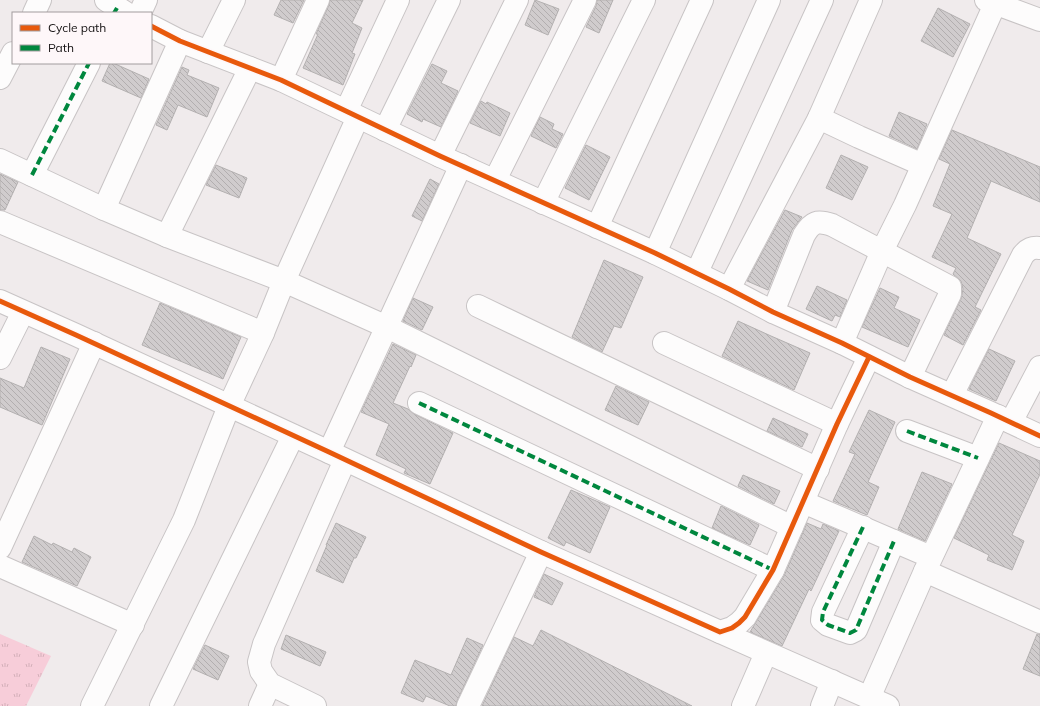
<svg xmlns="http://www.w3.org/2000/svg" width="1040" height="706" viewBox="0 0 1040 706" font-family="Mulish,sans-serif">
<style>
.park{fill:url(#park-tufts)}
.building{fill:url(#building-back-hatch);stroke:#b3b0b0}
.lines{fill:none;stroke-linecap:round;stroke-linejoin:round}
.minor-casing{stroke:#c8c4c5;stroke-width:24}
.minor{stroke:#fdfcfc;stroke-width:22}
.quiet{stroke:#00873e;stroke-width:4;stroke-dasharray:8 4;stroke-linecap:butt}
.cycleway-casing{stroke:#fef7f9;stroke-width:8}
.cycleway{stroke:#e8590c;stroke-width:5}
</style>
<defs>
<pattern id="park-tufts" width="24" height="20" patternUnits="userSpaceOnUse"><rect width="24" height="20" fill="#f7cdd9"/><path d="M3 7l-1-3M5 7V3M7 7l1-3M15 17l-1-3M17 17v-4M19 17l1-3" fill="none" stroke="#d3afb9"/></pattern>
<pattern id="building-back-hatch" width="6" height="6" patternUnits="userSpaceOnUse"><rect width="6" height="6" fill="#d0cccd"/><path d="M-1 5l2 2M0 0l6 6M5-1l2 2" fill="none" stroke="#b2aeaf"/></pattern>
</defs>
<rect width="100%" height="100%" fill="#f0ebec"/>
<polygon class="park" points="0,634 51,656 26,706 0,706"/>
<g class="building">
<polygon points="281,0 304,0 293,23 274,15"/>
<polygon points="330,0 363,0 352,23 362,28 352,53 355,54 343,85 303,68 318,34 316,34 329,5"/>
<polygon points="535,0 559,9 548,35 525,25"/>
<polygon points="597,0 613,0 599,33 586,27 596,6"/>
<polygon points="938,8 970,24 953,57 921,41"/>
<polygon points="110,63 113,63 149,79 141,98 102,81"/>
<polygon points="432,64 447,71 441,83 458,91 441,127 423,119 422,122 407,114"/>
<polygon points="182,67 189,70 187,75 219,88 207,117 178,105 167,130 156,125"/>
<polygon points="481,101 486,104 487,102 510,113 500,136 470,123"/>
<polygon points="899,112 927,124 917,149 889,136"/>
<polygon points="540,117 554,124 552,129 563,134 556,148 531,136"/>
<polygon points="952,130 1040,167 1040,202 991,181 967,238 1001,254 975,307 981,310 963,345 944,335 961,299 963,289 961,281 953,274 956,268 932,257 952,214 933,206 950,164 939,159"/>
<polygon points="586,145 610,157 589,200 565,188"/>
<polygon points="841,155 868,167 852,200 826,188"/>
<polygon points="216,165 247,178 239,198 206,185"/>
<polygon points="0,174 18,182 5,210 0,210"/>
<polygon points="430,179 439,184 422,221 412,216"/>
<polygon points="785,210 802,217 792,230 768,290 747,281"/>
<polygon points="604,260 643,277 621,328 614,326 602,352 572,337"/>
<polygon points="817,286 847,300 840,317 835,315 832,321 806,309"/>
<polygon points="880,288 899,297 894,308 920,320 908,347 862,327"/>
<polygon points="413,298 433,307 422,330 403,321"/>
<polygon points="160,303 241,337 223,379 142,345"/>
<polygon points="738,321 771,336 810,353 794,390 722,356"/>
<polygon points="393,344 416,355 411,367 410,366 393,403 408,409 414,414 453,433 430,484 404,473 406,469 376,455 389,424 361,412"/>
<polygon points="41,347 70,359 42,425 0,407 0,378 24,388"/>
<polygon points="989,349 1015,361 996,401 969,389"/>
<polygon points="616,386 649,402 638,425 605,410"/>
<polygon points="869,410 895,422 868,482 879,487 867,515 833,501 855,454 849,452"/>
<polygon points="773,418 808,434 802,447 767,431"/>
<polygon points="999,443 1040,461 1040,474 1012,535 1024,541 1012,570 987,560 989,555 954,538"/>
<polygon points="922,472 952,484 925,541 898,529"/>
<polygon points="743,475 780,491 774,504 738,486"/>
<polygon points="571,490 610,507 590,553 566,542 564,546 548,538"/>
<polygon points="721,506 759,525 750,545 712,528"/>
<polygon points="336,523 366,537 356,558 354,558 343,583 316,571 327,545 326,545"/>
<polygon points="807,523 821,529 823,524 839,531 811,591 809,589 782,646 750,632 784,576"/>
<polygon points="34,536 52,545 53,543 72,552 74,548 91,557 77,586 22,562"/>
<polygon points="544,574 563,583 552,605 534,597"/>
<polygon points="541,630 692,706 482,706 514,637 533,646"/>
<polygon points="1037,634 1040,634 1040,676 1023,669"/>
<polygon points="286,635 326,652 320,666 281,649"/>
<polygon points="467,638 483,645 457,701 456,706 450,706 426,696 423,702 401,693 415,660 451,675"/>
<polygon points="205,645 229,656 218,680 193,669"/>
</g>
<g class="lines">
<defs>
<g id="minor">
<polyline points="106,0 126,13"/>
<polyline points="986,0 1040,20"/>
<polyline points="34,13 40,0"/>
<polyline points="140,13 146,0"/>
<polyline points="151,26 180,41 281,80 440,156 655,253 729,289 773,312 842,343 910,377 991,413 1040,436"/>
<polyline points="208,52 234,0"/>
<polyline points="0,78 13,53"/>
<polyline points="281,80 318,0"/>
<polyline points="346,111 398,0"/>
<polyline points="819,118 859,137 923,165"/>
<polyline points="385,130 449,0"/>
<polyline points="440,156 517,0"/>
<polyline points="0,160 104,209 167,236 284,281 387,327 792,527"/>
<polyline points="32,175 89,63"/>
<polyline points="495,180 585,0"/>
<polyline points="543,203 644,0"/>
<polyline points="104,209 180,41"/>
<polyline points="0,222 263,333"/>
<polyline points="597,227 702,0"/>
<polyline points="167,236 250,68"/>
<polyline points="655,253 769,0"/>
<polyline points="697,272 822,0"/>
<polyline points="729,289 819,118 871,0"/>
<polyline points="0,301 76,335 329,452 541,552 720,632 732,628 739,623 745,617 773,570 837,424 869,357"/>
<polyline points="478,306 818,469"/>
<path d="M 773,312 L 804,235 C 812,222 817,220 832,225 L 950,287 L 950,294 L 910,377"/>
<polyline points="664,343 837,424"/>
<polyline points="842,343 882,251 905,205 995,4"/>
<polyline points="0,358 23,312"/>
<path d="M 952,395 L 1023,255 C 1028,249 1032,247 1040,248"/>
<polyline points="419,403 773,570"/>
<polyline points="1011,422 1040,367"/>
<polyline points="907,431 978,458"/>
<polyline points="329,452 461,165"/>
<polyline points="803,502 931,557"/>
<polyline points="863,527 823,612 822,620 828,625 850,633 856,630 894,541"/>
<polyline points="0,548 94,343"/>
<polyline points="0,566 133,625"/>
<polyline points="925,571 1040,622"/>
<polyline points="720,632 888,706"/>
<polyline points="869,698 925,571 998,416"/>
<polyline points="92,706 184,520 229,406 263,333 284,281 358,117"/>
<polyline points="161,706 293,436"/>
<polyline points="260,706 270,684"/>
<polyline points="315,706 270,684 261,671 259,662 264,644 345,460"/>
<polyline points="468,706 541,552"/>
<polyline points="743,706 766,653"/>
<polyline points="822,706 832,681"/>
</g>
</defs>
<use href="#minor" class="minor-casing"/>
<use href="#minor" class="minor"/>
<g class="quiet">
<polyline points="114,13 117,8"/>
<polyline points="32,175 89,63"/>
<polyline points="419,403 773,570"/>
<polyline points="907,431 978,458"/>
<polyline points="863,527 823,612 822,620 828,625 850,633 856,630 894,541"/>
</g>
<defs>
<g id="cycleway">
<polyline points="151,26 180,41 281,80 440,156 655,253 729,289 773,312 842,343 910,377 991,413 1040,436"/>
<polyline points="0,301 76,335 329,452 541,552 720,632 732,628 739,623 745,617 773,570 837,424 869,357"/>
</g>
</defs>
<use href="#cycleway" class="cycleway-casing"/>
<use href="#cycleway" class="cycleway"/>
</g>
<rect x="12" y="12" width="140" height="52" fill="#fef7f9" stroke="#a19c9d"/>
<rect x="20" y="25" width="20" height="6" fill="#e8590c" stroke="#a19c9d"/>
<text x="48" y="32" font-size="12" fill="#161314">Cycle path</text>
<rect x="20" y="45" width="20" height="6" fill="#00873e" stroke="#a19c9d"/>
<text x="48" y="52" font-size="12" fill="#161314">Path</text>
</svg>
